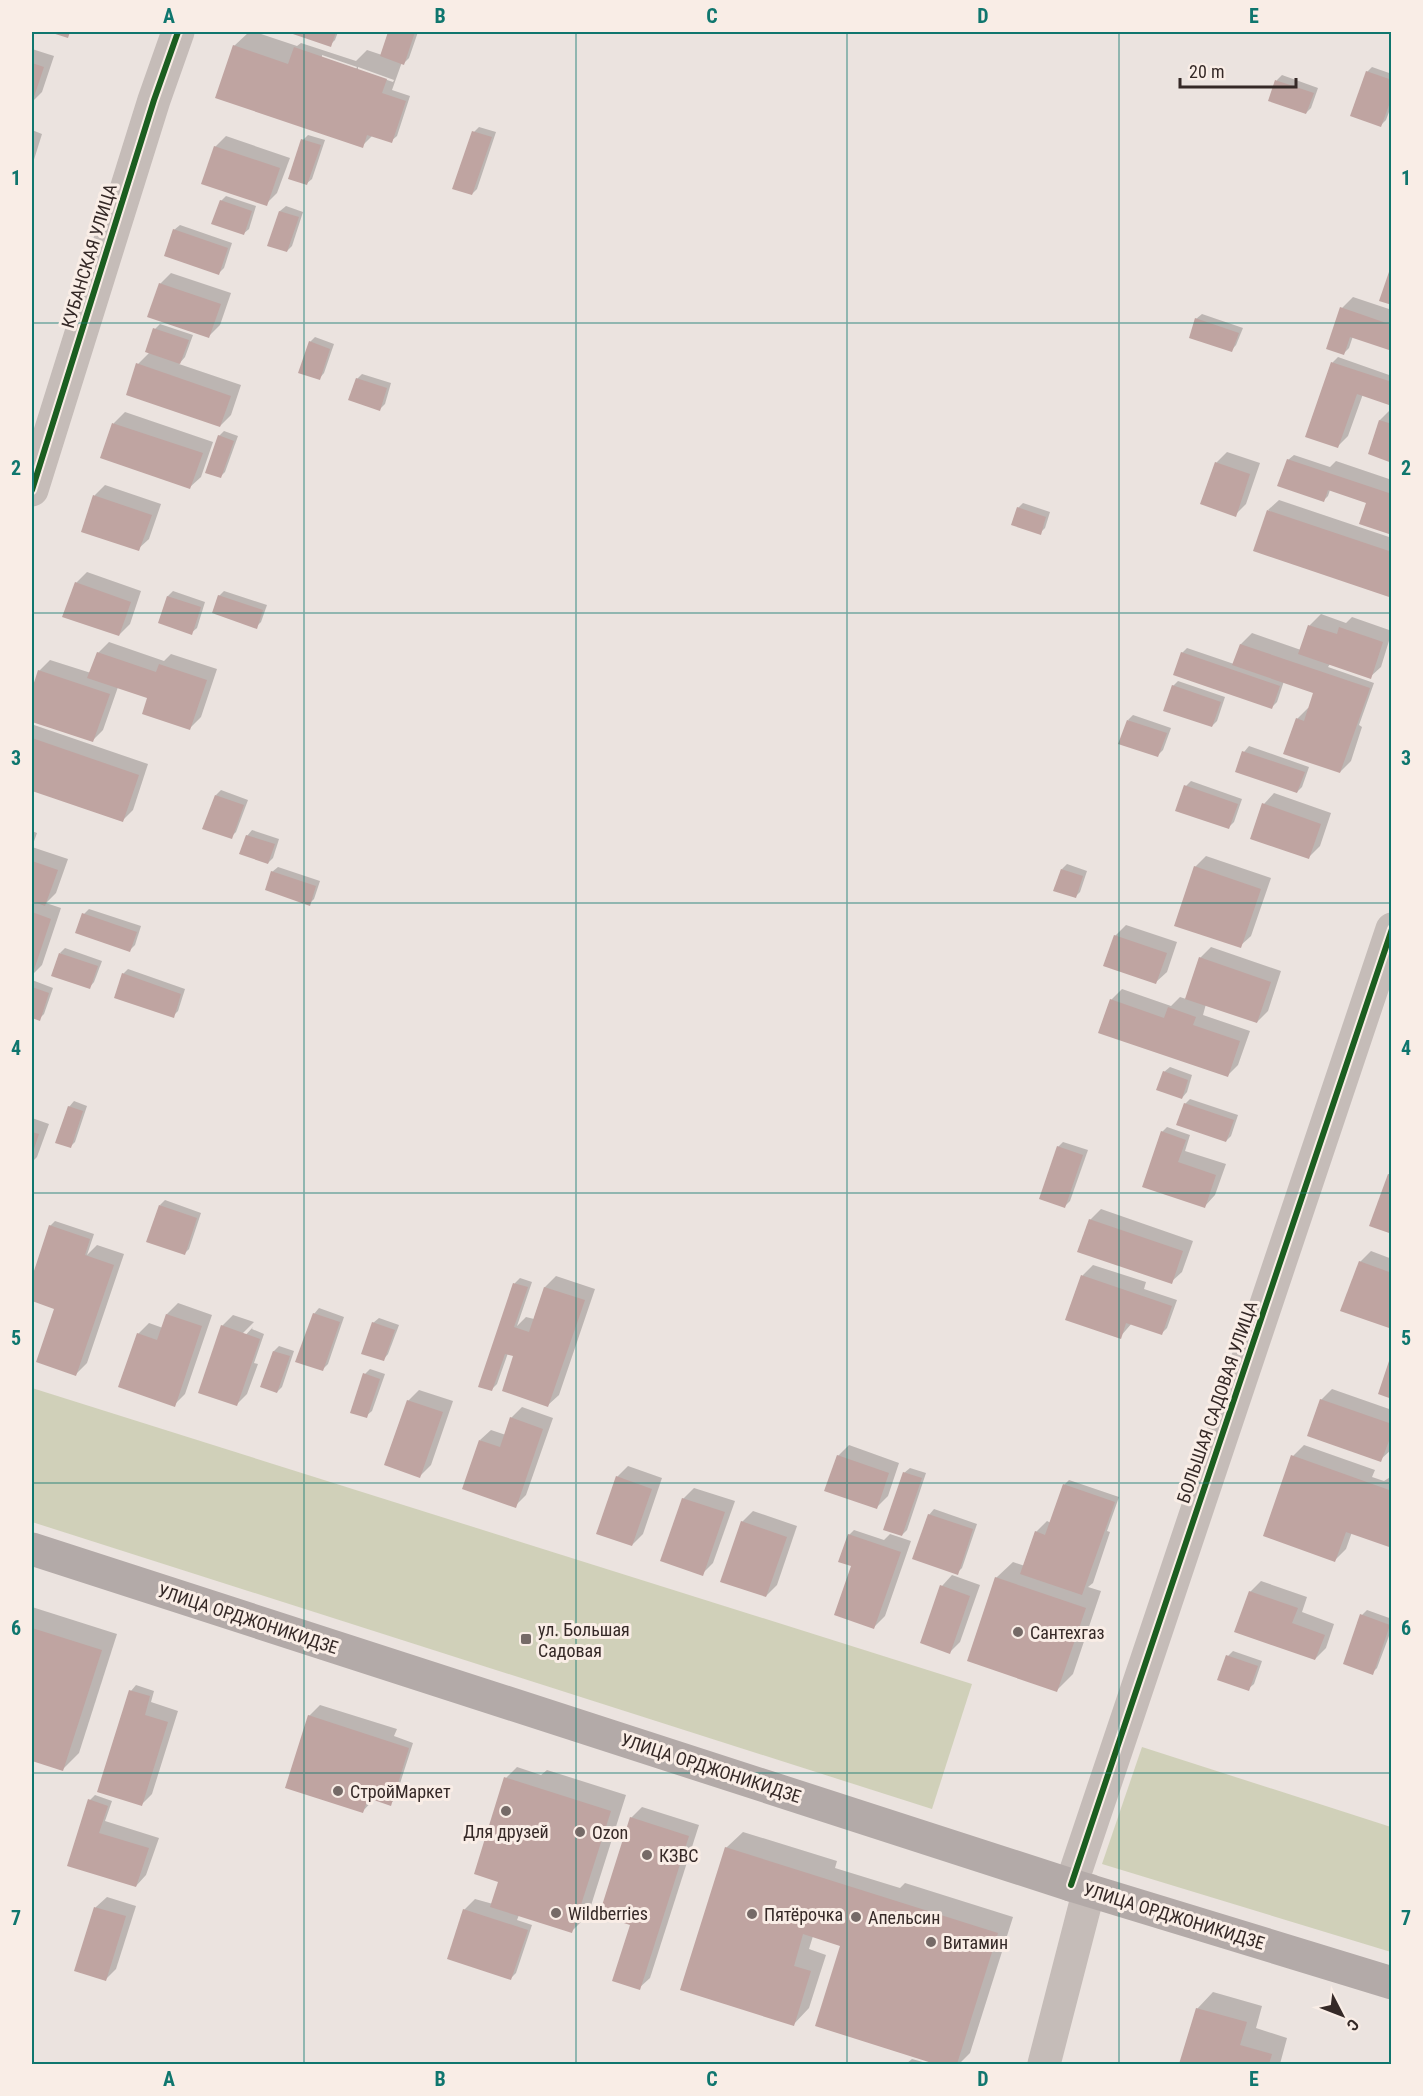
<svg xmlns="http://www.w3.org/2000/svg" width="1423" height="2096" viewBox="0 0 1423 2096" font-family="'Roboto Condensed',sans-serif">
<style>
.green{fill:#d0d0b9}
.shadow{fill:#0003;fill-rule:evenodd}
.building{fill:#bfa4a1}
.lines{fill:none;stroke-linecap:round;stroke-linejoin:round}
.minor{stroke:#c5bcb8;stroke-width:33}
.major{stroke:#b3aaa8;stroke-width:33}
.cycleway-casing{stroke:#f9ede6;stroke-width:10}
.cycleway{stroke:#1b5e20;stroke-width:6}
.grid{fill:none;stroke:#0f766e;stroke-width:1.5;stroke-opacity:0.55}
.poi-dot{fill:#756a67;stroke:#f9ede6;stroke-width:2}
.labels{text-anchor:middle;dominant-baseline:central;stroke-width:6;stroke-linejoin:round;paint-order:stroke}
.street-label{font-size:18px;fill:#352927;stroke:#f9ede6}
.poi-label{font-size:18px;fill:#352927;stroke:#f9ede6;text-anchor:start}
.neatline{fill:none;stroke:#0f766e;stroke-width:2}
.grid-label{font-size:20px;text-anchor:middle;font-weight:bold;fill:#0f766e}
</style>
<rect width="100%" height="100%" fill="#ebe3df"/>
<g class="green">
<polygon points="32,1388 972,1684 932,1809 32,1522"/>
<polygon points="1142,1747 1391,1827 1391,1952 1102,1864"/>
</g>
<g class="shadow">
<path d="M 249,32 L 255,32 L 297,46 L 301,43 L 356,61 L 367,50 L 382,55 L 390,32 L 418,32 L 409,58 L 404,63 L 402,62 L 392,90 L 410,96 L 397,136 L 391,141 L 373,135 L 362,146 L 234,46 ZM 322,55 L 357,67 L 356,69 L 322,58 ZM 358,67 L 394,80 L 393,82 L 358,70 Z"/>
<polygon points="291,32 338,32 335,40 330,45"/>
<polygon points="32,49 54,56 42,92 32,102"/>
<polygon points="1372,67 1392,74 1392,104 1386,120 1381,125 1367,72"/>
<polygon points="1282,75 1318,88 1311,108 1306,113 1270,100 1277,80"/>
<polygon points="479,127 496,132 477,189 472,194 474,132"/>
<polygon points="32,130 42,134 32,166"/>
<polygon points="308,135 325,140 312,179 306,184 303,140"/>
<polygon points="226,136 290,158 277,193 266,204 215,147"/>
<polygon points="226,196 256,206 249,229 243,234 221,201"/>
<polygon points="286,206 303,212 292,246 287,251 269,245 280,211"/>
<polygon points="180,225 232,243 224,268 219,273 174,230"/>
<polygon points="171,273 231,293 220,325 209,336 160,284"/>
<polygon points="1353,297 1392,310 1392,349 1353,336 1349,348 1344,353 1342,308"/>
<polygon points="1202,314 1243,328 1236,345 1231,351 1196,319"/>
<polygon points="160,324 193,335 185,357 179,364 241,385 231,415 220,426 138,364 150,352 155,329"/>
<polygon points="315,337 334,344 324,373 319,379 310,342"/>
<polygon points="1338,357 1392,376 1392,400 1389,403 1363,394 1348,436 1337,447 1326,381 1333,362"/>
<polygon points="362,374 391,383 385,404 380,409 357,379"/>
<polygon points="1391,409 1392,461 1369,453 1380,420"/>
<polygon points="125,412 213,442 201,477 190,487 102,457 114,423"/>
<polygon points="224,431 238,436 225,472 220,477 219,436"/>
<polygon points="1227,452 1260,463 1246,504 1235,515 1216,463"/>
<polygon points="1294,455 1330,467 1336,461 1392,480 1392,533 1368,502 1330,490 1328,496 1323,501 1288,460"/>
<polygon points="105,485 161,504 149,539 138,549 83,531 95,495"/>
<polygon points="1279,500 1392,538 1392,596 1268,510"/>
<polygon points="1023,503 1050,512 1045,528 1040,533 1018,508"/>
<polygon points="87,572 141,591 130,624 119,635 76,583"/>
<polygon points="173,591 205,602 197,628 191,633 159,622 168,596"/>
<polygon points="224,591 267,605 261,622 256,627 219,596"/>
<polygon points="1321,614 1346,623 1352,617 1392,631 1381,667 1370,677 1330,664 1328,667 1374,683 1359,725 1362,727 1351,761 1340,772 1297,719 1308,708 1309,709 1315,692 1284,681 1277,702 1272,707 1182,653 1187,648 1234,664 1241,644 1252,633 1301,650 1310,625"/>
<polygon points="109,642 164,661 171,654 217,669 201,717 190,728 149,697 118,687 103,730 93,740 32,720 32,693 39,671 50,660 91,673 98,653"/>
<polygon points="1178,681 1225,697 1217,721 1212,726 1173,686"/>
<polygon points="1133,715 1171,728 1163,750 1158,755 1128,720"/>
<polygon points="34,725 148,764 133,810 122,821 32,790 32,727"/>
<polygon points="1249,746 1309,767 1302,787 1297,792 1244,752"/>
<polygon points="1191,781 1242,799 1234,822 1229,827 1186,786"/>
<polygon points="221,790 248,800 236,832 231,837 216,795"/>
<polygon points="1274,793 1331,813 1320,846 1309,857 1264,804"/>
<polygon points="252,830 279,839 273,858 268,863 247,836"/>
<polygon points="32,831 37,833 32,847 68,859 56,893 46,903 61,908 42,965 32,975"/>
<polygon points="1206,856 1271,878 1251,936 1240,946 1195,867"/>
<polygon points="1067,864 1087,871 1080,892 1075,897 1062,869"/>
<polygon points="278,867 320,881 314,899 309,904 272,872"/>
<polygon points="89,909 141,926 135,945 130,950 84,914"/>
<polygon points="1126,925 1177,942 1167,972 1156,982 1115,936"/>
<polygon points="1211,947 1281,971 1268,1011 1257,1022 1206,1004 1203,1015 1250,1031 1238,1065 1227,1076 1111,1000 1122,989 1171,1006 1180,997 1186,999 1200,958"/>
<polygon points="65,948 102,961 94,982 89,988 60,953"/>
<polygon points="128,969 185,989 178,1011 173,1016 123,974"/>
<polygon points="32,980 53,988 44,1014 39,1019 32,1016"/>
<polygon points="1170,1067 1192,1075 1187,1092 1182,1098 1164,1072"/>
<polygon points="1190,1099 1238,1115 1231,1136 1226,1141 1185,1104"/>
<polygon points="74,1101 87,1106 75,1142 70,1147 69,1107"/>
<polygon points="32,1118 49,1124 37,1157 32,1162"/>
<polygon points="1167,1127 1190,1135 1185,1151 1226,1164 1215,1195 1205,1206 1144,1186 1162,1132"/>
<polygon points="1063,1142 1088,1150 1070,1201 1065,1206 1058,1147"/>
<polygon points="165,1200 201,1213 189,1249 184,1254 160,1205"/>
<polygon points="1101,1209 1193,1241 1182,1272 1171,1282 1090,1220"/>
<polygon points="55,1221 94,1234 87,1255 97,1245 124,1254 87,1363 76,1374 58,1303 54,1307 32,1299 32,1282 50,1226"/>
<polygon points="1371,1251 1392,1259 1392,1328 1360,1262"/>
<polygon points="1093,1265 1146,1282 1144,1289 1177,1300 1167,1328 1162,1333 1132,1323 1120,1337 1067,1319 1083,1275"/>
<polygon points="556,1276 595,1289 559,1395 548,1405 515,1355 508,1353 497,1384 492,1389 480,1386 515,1283 520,1278 532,1282 517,1326 526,1317 534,1319 545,1287"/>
<polygon points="178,1303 212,1315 185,1394 174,1405 138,1334 149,1323 163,1328 167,1314"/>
<polygon points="319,1308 344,1317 328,1364 323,1369 314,1314"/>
<polygon points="233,1315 254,1322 238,1338 241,1340 253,1327 252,1329 264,1334 254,1363 258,1364 247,1394 236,1405 222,1326"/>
<polygon points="379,1318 399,1325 388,1354 383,1360 373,1323"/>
<polygon points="279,1346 294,1351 282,1387 277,1392 274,1351"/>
<polygon points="370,1369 385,1374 372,1411 366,1416 365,1374"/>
<polygon points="1332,1389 1392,1410 1392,1449 1380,1460 1321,1400"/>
<polygon points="419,1390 453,1401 431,1465 420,1476 408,1401"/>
<polygon points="522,1407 553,1418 526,1495 515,1506 480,1440 491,1430 506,1435 511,1418"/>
<polygon points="849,1445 899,1463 888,1496 877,1507 838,1456"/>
<polygon points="1304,1445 1375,1470 1372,1477 1384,1481 1392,1476 1392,1546 1352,1532 1346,1549 1335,1560 1293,1456"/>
<polygon points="628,1466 662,1478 643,1534 632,1545 617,1477"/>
<polygon points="910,1468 926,1473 907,1530 902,1535 904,1473"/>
<polygon points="1069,1480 1119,1497 1107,1531 1110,1532 1093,1583 1088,1587 1101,1591 1073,1674 1057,1690 996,1578 1013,1562 1025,1566 1036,1532 1047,1521 1051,1523 1064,1485"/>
<polygon points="694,1488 735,1501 713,1563 702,1574 683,1499"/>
<polygon points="934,1509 977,1524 962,1568 957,1573 929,1515"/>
<polygon points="753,1511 797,1526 777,1585 766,1596 742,1522"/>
<polygon points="854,1530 884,1540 890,1534 911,1541 885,1616 874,1627 853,1567 849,1535"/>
<polygon points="952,1575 980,1585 960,1642 949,1653 942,1586"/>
<polygon points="1261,1581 1307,1597 1302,1612 1334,1624 1326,1648 1315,1659 1250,1592"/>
<polygon points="32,1607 117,1634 79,1753 63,1769 32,1760"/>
<polygon points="1367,1610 1392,1619 1392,1628 1377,1668 1372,1673 1362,1615"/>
<polygon points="1233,1651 1262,1661 1254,1684 1248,1689 1228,1656"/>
<polygon points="136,1685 154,1691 151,1702 178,1711 152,1794 141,1805 131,1691"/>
<polygon points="320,1705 397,1729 394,1736 413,1743 395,1799 390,1804 374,1799 363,1811 309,1716"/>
<polygon points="517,1767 541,1775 547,1770 626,1795 588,1915 572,1931 519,1915 517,1920 532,1925 516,1973 511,1978 464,1910 475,1899 493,1904 500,1881 506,1778"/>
<polygon points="95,1795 112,1801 105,1821 159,1838 146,1875 136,1886 69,1865 90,1800"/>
<polygon points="642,1807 699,1825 650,1978 639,1988 632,1924 631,1818"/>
<polygon points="743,1832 837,1861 835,1868 900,1888 905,1883 1013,1917 970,2053 959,2064 940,2064 817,2025 842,1946 813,1936 809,1949 826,1955 809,2008 793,2025 726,1848"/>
<polygon points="107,1897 136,1906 116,1969 105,1980 76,1970 96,1907"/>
<polygon points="1213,1992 1262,2006 1256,2028 1287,2038 1280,2064 1181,2064 1197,2009"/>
<polygon points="912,2059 930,2064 906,2064"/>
</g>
<g class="building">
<polygon points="49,32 70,32 68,38"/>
<polygon points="287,32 336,32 331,47"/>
<polygon points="388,32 415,32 404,65 380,56"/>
<polygon points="233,45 288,64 294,47 387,79 382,93 406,101 392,143 367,135 363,148 215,98"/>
<polygon points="32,63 44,67 32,103"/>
<polygon points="1366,71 1392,80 1392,97 1381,127 1350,116"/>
<polygon points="1275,80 1314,93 1306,114 1268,101"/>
<polygon points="472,131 492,137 472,195 452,189"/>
<polygon points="301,139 321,145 307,185 288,179"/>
<polygon points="214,146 280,168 267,206 201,184"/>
<polygon points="220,200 252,211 244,235 211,224"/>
<polygon points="279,211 299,217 287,252 267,246"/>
<polygon points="173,229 228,248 219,275 164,256"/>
<polygon points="1391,266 1392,266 1392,305 1379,301"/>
<polygon points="159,283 221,304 209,338 147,317"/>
<polygon points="1340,307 1392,325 1392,351 1350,337 1344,355 1326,349"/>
<polygon points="1195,318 1239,333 1232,352 1189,338"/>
<polygon points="153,328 189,340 180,364 145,352"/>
<polygon points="309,341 330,349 320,380 298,373"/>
<polygon points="1331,362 1392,382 1392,397 1389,405 1357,394 1338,448 1305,437"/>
<polygon points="136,363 231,396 220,427 126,395"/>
<polygon points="356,378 387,388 380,411 348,400"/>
<polygon points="1379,420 1392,424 1392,463 1368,454"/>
<polygon points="112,423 203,453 190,489 100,458"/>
<polygon points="218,435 234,441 221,478 205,473"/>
<polygon points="1287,459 1392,494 1392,535 1359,524 1366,503 1328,490 1324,502 1277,486"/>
<polygon points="1215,462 1250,474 1236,517 1200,504"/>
<polygon points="93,495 152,515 139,551 81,532"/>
<polygon points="1017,507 1046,517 1041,535 1011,525"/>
<polygon points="1267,510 1392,552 1392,598 1253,551"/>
<polygon points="75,582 131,602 119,636 62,617"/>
<polygon points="218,595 263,610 257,629 212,613"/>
<polygon points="167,596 201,607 192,635 158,623"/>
<polygon points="1308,625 1337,634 1339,627 1383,642 1371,679 1298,654"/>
<polygon points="1240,644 1370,688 1340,773 1283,754 1296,718 1304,721 1313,693 1232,665"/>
<polygon points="97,652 156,672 159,664 207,680 190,730 142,714 147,698 87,678"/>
<polygon points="1181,652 1280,686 1272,709 1173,675"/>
<polygon points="38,670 110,694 93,742 32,722 32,689"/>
<polygon points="1172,685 1221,702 1212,727 1163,711"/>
<polygon points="1127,720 1167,733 1158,757 1118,744"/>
<polygon points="32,738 139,775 123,822 32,791"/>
<polygon points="1242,751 1305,772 1297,793 1235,772"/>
<polygon points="1184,785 1238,804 1229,829 1175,811"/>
<polygon points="215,795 244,805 232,839 202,829"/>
<polygon points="1262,803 1321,824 1309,859 1250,839"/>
<polygon points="246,835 275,844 268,864 239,854"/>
<polygon points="32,861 58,870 45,906 32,901"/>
<polygon points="1194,866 1261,889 1241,948 1174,926"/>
<polygon points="1061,869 1083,876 1076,898 1053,891"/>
<polygon points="271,871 316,886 310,906 265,890"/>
<polygon points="32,912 51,919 32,976"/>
<polygon points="82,913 137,932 130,952 75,933"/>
<polygon points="1114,935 1167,953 1156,984 1103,966"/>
<polygon points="59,953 98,966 90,989 51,976"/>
<polygon points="1199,957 1271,982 1257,1023 1185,999"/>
<polygon points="122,973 181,994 174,1018 114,998"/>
<polygon points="32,987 49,993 40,1021 32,1018"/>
<polygon points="1110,999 1164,1018 1168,1007 1196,1017 1193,1025 1240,1041 1228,1077 1098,1033"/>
<polygon points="1163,1071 1188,1080 1182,1099 1156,1090"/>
<polygon points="1184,1103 1234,1120 1226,1142 1176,1125"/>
<polygon points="68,1106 83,1111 71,1148 55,1143"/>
<polygon points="1161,1131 1186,1140 1178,1162 1216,1175 1205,1208 1142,1187"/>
<polygon points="32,1132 39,1134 32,1155"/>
<polygon points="1057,1146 1083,1155 1065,1208 1039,1199"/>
<polygon points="1388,1174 1392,1175 1392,1234 1369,1226"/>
<polygon points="159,1205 197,1218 185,1255 146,1242"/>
<polygon points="1089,1219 1183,1251 1172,1284 1077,1252"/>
<polygon points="49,1225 90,1239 85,1255 114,1265 76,1376 36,1362 54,1309 32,1301 32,1277"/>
<polygon points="1359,1261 1392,1273 1392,1329 1340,1311"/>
<polygon points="1081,1275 1172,1306 1162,1335 1126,1323 1121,1339 1065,1320"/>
<polygon points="513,1283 528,1287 514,1327 529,1332 544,1287 585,1300 548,1407 502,1391 513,1356 505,1354 492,1391 478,1387"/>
<polygon points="313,1313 340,1322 323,1371 295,1362"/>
<polygon points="166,1314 202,1326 175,1407 118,1387 137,1333 157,1340"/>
<polygon points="372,1322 395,1330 384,1361 361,1354"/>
<polygon points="221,1325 260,1339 237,1406 198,1393"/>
<polygon points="273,1351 290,1356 277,1393 260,1387"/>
<polygon points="1391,1355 1392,1355 1392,1399 1378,1394"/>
<polygon points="363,1373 380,1379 367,1418 350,1413"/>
<polygon points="1320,1399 1392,1424 1392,1433 1381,1462 1307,1436"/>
<polygon points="407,1400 443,1412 420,1478 384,1465"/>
<polygon points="510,1417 543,1429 516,1508 462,1489 479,1440 500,1447"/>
<polygon points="837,1455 889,1473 877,1509 824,1491"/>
<polygon points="1291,1455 1392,1491 1392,1548 1346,1532 1335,1562 1263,1536"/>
<polygon points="903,1472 922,1478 902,1536 883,1530"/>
<polygon points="616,1476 652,1489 632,1546 596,1534"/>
<polygon points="1063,1484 1115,1502 1082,1595 1020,1574 1035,1531 1045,1535"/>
<polygon points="682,1498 725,1512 703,1576 660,1561"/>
<polygon points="928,1514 973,1529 958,1575 912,1559"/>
<polygon points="741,1521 787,1537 766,1597 720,1582"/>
<polygon points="848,1534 901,1552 874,1629 834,1615 851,1566 838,1562"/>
<polygon points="995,1577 1086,1608 1057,1692 967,1661"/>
<polygon points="940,1585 970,1596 950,1654 920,1643"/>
<polygon points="1249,1591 1298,1608 1292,1623 1325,1635 1315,1660 1234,1632"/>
<polygon points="1360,1614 1390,1625 1373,1675 1343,1664"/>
<polygon points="32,1628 102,1650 63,1771 32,1761"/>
<polygon points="1226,1655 1258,1666 1249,1691 1217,1680"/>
<polygon points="129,1690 150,1696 145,1715 168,1722 142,1806 97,1792"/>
<polygon points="308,1715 409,1748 391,1806 368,1798 363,1813 285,1788"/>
<polygon points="504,1777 611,1811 572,1933 490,1907 498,1882 474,1874"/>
<polygon points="88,1799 108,1806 99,1833 149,1848 136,1887 67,1866"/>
<polygon points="630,1817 689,1836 640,1990 612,1981 630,1925 599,1915"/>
<polygon points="725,1847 998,1933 957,2064 935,2064 815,2026 840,1946 803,1934 794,1966 811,1971 794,2026 680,1990"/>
<polygon points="94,1907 126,1916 106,1981 74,1971"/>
<polygon points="463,1909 528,1930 511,1980 447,1959"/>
<polygon points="1196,2008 1247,2022 1240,2045 1272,2054 1269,2064 1179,2064"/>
</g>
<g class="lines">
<g class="minor">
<polyline points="32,490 154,100 178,32"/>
<polyline points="1071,1885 1392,929"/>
<polyline points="1044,2064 1089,1890"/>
</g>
<polyline class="major" points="32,1549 1071,1885 1392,1983"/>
<defs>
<g id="cycleway">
<polyline points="32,490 154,100 178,32"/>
<polyline points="1071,1885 1392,929"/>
</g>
</defs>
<use href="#cycleway" class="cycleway-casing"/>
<use href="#cycleway" class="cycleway"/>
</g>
<path class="grid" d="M 304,32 L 304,2064M 576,32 L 576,2064M 847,32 L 847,2064M 1119,32 L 1119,2064M 32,323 L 1392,323M 32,613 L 1392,613M 32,903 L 1392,903M 32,1193 L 1392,1193M 32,1483 L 1392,1483M 32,1773 L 1392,1773"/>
<g class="poi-dot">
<circle cx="1018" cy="1632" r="6"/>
<rect x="520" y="1633" width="12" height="12" rx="3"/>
<circle cx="338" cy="1791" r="6"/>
<circle cx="506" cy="1811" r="6"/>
<circle cx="580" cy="1832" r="6"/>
<circle cx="647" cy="1855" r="6"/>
<circle cx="556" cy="1913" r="6"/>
<circle cx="752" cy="1914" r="6"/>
<circle cx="856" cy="1917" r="6"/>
<circle cx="931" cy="1942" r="6"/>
</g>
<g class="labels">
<g class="street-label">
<text transform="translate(89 256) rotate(-73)">КУБАНСКАЯ УЛИЦА</text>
<text transform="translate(1217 1402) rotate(-71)">БОЛЬШАЯ САДОВАЯ УЛИЦА</text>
<text transform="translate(248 1619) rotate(18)">УЛИЦА ОРДЖОНИКИДЗЕ</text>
<text transform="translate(711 1768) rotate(18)">УЛИЦА ОРДЖОНИКИДЗЕ</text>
<text transform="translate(1174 1916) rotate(17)">УЛИЦА ОРДЖОНИКИДЗЕ</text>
</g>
<g class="poi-label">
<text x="538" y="1629">ул. Большая<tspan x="538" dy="21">Садовая</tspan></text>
<text x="1030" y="1632">Сантехгаз</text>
<text x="350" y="1791">СтройМаркет</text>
<text x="506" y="1831" text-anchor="middle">Для друзей</text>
<text x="592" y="1832">Ozon</text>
<text x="659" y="1855">КЗВС</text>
<text x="568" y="1913">Wildberries</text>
<text x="764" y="1914">Пятёрочка</text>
<text x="868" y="1917">Апельсин</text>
<text x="943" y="1942">Витамин</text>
</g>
</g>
<rect width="1423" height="2096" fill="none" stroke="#f9ede6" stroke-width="66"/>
<g transform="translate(1342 2015) rotate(132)" stroke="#f9ede6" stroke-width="4.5" paint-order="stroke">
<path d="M0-4.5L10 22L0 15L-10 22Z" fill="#352927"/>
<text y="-9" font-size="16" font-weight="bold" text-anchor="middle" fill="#352927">С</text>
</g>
<path d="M1180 78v9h116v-9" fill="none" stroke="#352927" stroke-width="3"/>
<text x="1189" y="78" font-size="18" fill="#352927" stroke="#f9ede6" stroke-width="4.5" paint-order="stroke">20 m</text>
<rect x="33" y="33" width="1357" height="2030" class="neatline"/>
<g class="grid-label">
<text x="169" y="23">A</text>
<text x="440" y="23">B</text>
<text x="712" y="23">C</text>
<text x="983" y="23">D</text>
<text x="1254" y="23">E</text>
<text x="16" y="185">1</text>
<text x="1406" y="185">1</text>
<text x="16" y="475">2</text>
<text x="1406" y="475">2</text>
<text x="16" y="765">3</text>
<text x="1406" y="765">3</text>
<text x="16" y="1055">4</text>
<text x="1406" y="1055">4</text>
<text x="16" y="1345">5</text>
<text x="1406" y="1345">5</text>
<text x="16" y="1635">6</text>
<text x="1406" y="1635">6</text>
<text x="16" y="1925">7</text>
<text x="1406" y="1925">7</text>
<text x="169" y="2086">A</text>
<text x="440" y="2086">B</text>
<text x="712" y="2086">C</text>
<text x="983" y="2086">D</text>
<text x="1254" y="2086">E</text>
</g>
</svg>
